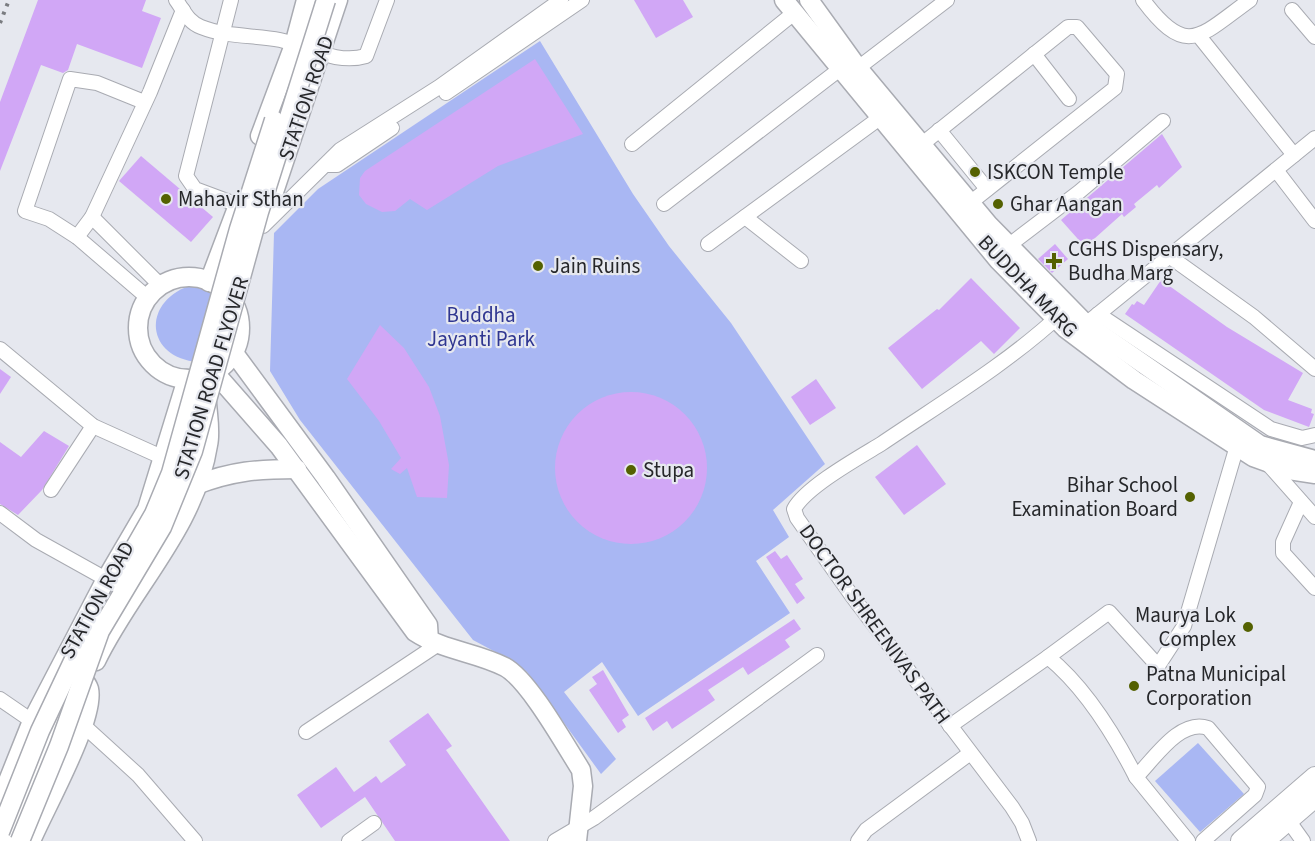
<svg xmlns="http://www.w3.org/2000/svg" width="1315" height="841" viewBox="0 0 1315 841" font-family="'Source Sans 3',sans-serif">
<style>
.green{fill:#a9b7f3}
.building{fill:#d1a7f6}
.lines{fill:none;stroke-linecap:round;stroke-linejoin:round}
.minor-casing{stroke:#a9abb2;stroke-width:16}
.major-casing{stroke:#a9abb2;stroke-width:21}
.highway-casing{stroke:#a9abb2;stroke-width:22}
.minor{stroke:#fff;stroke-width:14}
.major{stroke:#fff;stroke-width:18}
.highway{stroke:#fff;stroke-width:20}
.rail{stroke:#7a7c80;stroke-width:4;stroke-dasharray:3 6;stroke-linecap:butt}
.major-bridge-casing{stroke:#a9abb2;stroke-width:21;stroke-linecap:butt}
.major-bridge{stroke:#fff;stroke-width:18}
.poi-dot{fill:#546101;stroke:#e6e8ef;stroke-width:2}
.labels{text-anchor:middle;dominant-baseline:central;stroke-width:4.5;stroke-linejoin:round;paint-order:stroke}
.street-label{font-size:21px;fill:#26272a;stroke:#e6e8ef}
.poi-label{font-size:21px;fill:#26272a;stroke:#e6e8ef;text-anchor:start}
.park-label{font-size:21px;fill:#2f3691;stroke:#e6e8ef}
</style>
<rect width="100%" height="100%" fill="#e6e8ef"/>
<g class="green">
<polygon points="540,41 633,194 669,246 731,323 825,464 773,510 789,537 756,561 790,613 638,716 602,662 564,692 616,759 601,774 527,672 514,662 473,640 300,420 270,371 274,233 318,189"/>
<path d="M 189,286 L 204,287 L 217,294 L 198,362 C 146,358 141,303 189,286 Z"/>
<polygon points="1198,743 1244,794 1200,832 1155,781"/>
</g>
<g class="building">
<polygon points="38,0 146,0 142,11 161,18 142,68 77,44 68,70 63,73 41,65 0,171 0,102"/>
<polygon points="634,0 683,0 693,17 656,38"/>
<polygon points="535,59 583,134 498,166 427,210 410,199 395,211 382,212 366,204 359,195 360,178 365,171"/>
<polygon points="1162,134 1182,167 1159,188 1157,185 1134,204 1136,207 1124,217 1122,214 1085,247 1061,220"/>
<polygon points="141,156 213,217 191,242 119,181"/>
<polygon points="1055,244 1068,259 1052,273 1038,259"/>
<polygon points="971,278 1020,328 994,354 981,341 922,389 888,348 937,309 939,310"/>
<polygon points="1161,280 1227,327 1303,373 1288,400 1312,409 1311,413 1314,414 1309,427 1264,410 1125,314 1132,304 1134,305 1137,301 1144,305"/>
<polygon points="380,325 404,348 429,387 440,416 449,465 447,498 417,497 407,468 400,474 391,469 401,458 379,421 347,379"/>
<polygon points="0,369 11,377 0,394"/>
<polygon points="816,379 836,408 810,425 791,397"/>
<circle cx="631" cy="468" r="76"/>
<polygon points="44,431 69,446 42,490 18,515 0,504 0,442 21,457"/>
<polygon points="917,445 946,484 904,515 875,477"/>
<polygon points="775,551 781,559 787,555 803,579 795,584 805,598 797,604 766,557"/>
<polygon points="794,619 801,629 785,640 790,647 748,675 743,667 708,690 715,700 672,729 667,721 653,731 645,718"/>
<polygon points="603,670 629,715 622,720 626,727 618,733 589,690 597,684 592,677"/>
<polygon points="428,713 452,746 446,750 510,841 395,841 365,797 321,828 297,795 336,767 354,792 376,776 381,783 406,765 389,741"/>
</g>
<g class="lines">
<defs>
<g id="minor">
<path d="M 176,0 C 184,11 188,22 201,27 C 226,37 254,35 280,40 C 308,46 336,65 366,56 L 387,0"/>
<polyline points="231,0 186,176 195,189 238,205"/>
<path d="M 1143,0 C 1187,59 1200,36 1250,0"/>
<polyline points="1292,10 1315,37"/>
<polyline points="1199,36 1294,155"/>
<polyline points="1034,54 1069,99"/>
<polyline points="858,68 947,0"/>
<polyline points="446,93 582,0"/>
<polyline points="144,102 97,83 70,79 25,211 49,219 77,237 148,298"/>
<polyline points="939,130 987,189"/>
<polyline points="632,144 794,13"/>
<polyline points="921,145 1068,27 1077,27 1117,74 1115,88 970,203"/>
<polyline points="327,165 337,165 392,128"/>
<polyline points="1276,170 1315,221"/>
<polyline points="664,204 840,69"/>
<polyline points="92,217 161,286"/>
<polyline points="745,217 801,261"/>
<polyline points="263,226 340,150 439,87 561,0"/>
<polyline points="77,237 92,217 150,92 183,10"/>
<polyline points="708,244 881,117"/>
<polyline points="1008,246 1079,192 1163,121"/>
<polyline points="1169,256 1254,317 1315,369"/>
<polyline points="1098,314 1271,429 1302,438 1315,435"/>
<polyline points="1086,324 1315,138"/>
<polyline points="0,349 93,426 164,458"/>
<polyline points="1268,464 1315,517"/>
<polyline points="51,490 93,426"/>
<polyline points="1301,502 1283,542 1283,553 1315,588"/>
<polyline points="0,513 36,540 106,579"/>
<polyline points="1048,657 1109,612 1158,666 1184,626 1239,439"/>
<polyline points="0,699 32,721"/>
<polyline points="83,725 138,775 195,841"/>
<path d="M 950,726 L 1048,657 C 1086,688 1114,734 1136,777"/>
<polyline points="306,732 437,645"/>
<polyline points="1288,820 1303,841"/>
<polyline points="349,841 374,823"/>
<polyline points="555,841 594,818 817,655"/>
<polyline points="858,841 866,830 969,754"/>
<path d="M 1029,841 L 1022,823 L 1012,807 L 852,596 L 797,518 L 794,509 C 806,487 858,458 881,444 C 943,402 1007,364 1062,313"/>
<path d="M 1188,841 L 1136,777 C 1154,759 1180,718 1208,728 L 1258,787 L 1255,795 L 1203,841"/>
</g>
<g id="major">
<polyline points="784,0 999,261 1065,328 1134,380 1253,457 1289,470 1315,474"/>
<polyline points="809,0 858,68 988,224 1086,324 1260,445 1315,460"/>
<polyline points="260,136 294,45 306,0"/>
<polyline points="272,198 338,0"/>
<circle cx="189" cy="328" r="51"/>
<polyline points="209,282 237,208"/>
<polyline points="234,353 326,478 428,625 429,641"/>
<path d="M 215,373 L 279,446 L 415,632 C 444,651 476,652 505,667 C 529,680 565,745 581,770 L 583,786 L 577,841"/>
<path d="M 196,485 C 232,471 258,469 297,469"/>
<path d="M 96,661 C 131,588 195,528 208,445 C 211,432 208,417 207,403"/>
<polyline points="0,801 32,721 106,579 147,509 187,379"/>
<polyline points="10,841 56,728 67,711"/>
<path d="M 31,841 C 44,810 96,718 89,689 C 86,680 80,678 73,674"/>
</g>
<g id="highway">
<polyline points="1241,841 1315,777"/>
<polyline points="1264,841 1315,797"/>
</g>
</defs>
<use href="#minor" class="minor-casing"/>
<use href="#major" class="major-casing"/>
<use href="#highway" class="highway-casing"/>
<use href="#minor" class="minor"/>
<use href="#major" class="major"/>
<use href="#highway" class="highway"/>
<polyline class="rail" points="0,23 9,0"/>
<defs>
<g id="major-bridge">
<polyline points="115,582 154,514 171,473 239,229 274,120"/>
<polyline points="0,832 40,731 93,619"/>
<polyline points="20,841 59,746 100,631 162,527 193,451 259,212 326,0"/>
</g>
</defs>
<use href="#major-bridge" class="major-bridge-casing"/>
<use href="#major-bridge" class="major-bridge"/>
</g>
<g class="poi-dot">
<circle cx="975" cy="172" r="6"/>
<circle cx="166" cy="199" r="6"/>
<circle cx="998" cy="204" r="6"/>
<path d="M1051 252h6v6h6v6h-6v6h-6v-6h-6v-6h6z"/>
<circle cx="538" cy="266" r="6"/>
<circle cx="631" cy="470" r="6"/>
<circle cx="1190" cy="497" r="6"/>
<circle cx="1248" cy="627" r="6"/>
<circle cx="1134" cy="686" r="6"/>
</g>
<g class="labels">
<g class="street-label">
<text transform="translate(306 98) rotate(-71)">STATION ROAD</text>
<text transform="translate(1028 286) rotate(46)">BUDDHA MARG</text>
<text transform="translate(211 378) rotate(-73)">STATION ROAD FLYOVER</text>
<text transform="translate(97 600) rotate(-61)">STATION ROAD</text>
<text transform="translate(875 624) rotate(54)">DOCTOR SHREENIVAS PATH</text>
</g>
<g class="poi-label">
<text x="987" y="172">ISKCON Temple</text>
<text x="178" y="199">Mahavir Sthan</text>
<text x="1010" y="204">Ghar Aangan</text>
<text x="1068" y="249">CGHS Dispensary,<tspan x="1068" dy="24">Budha Marg</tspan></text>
<text x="550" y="266">Jain Ruins</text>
<text x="643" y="470">Stupa</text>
<text x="1178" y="485" text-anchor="end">Bihar School<tspan x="1178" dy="24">Examination Board</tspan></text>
<text x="1236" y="615" text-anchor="end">Maurya Lok<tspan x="1236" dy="24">Complex</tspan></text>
<text x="1146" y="674">Patna Municipal<tspan x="1146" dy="24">Corporation</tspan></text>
</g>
<g class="park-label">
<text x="481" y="315">Buddha<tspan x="481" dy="24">Jayanti Park</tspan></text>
</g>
</g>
</svg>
